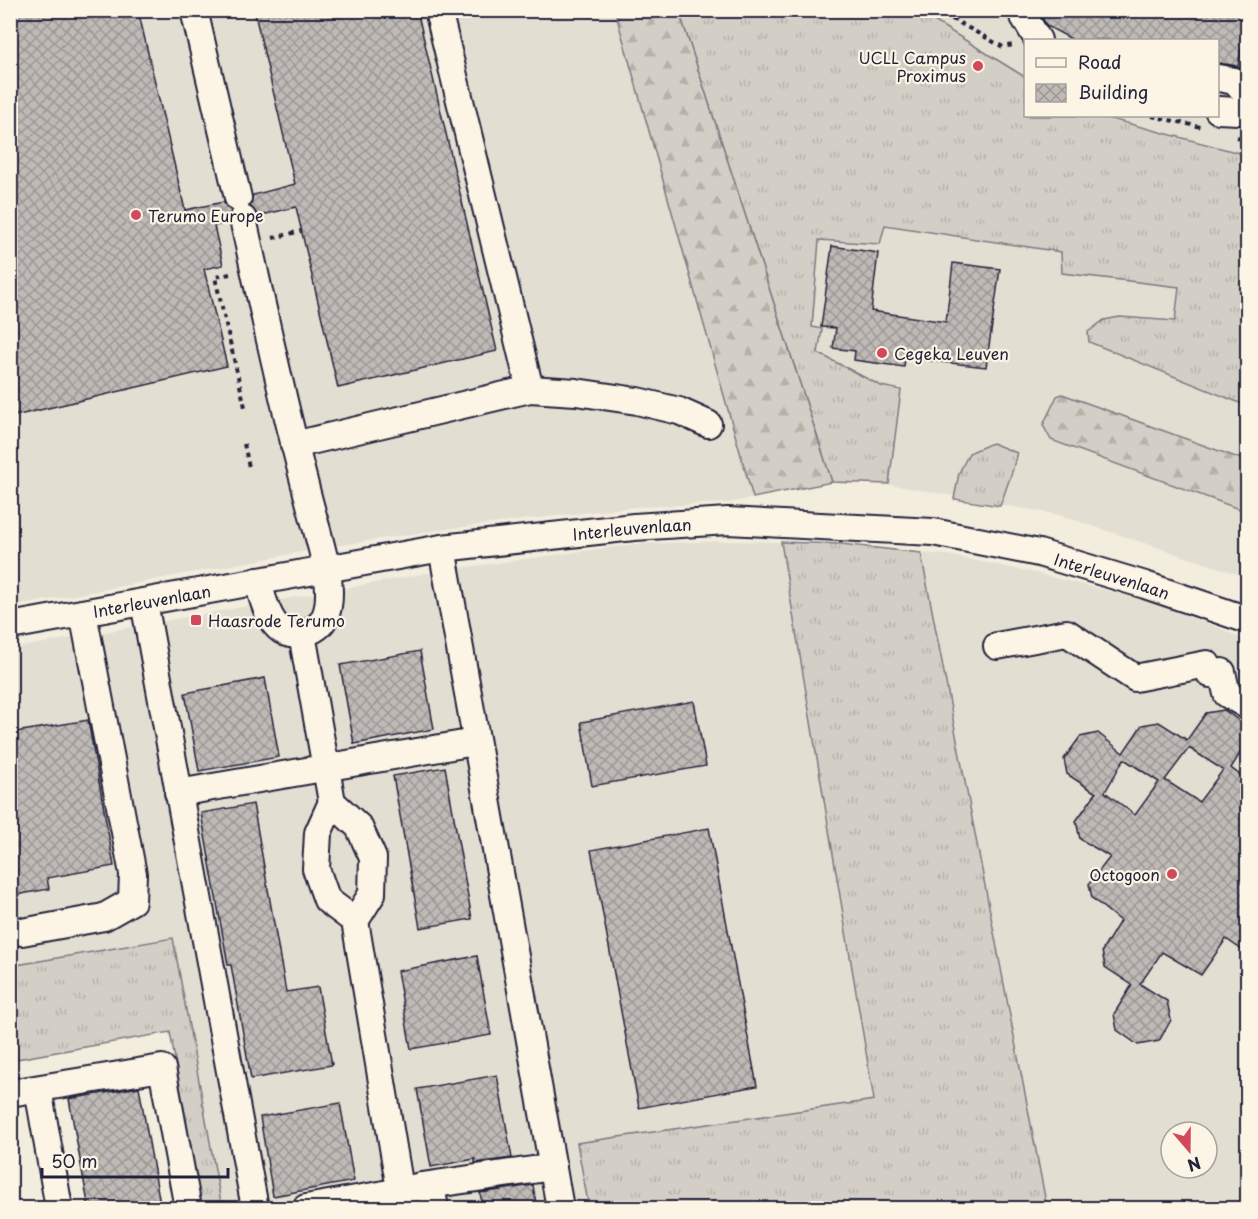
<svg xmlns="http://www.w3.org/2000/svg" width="1258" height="1219" viewBox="0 0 1258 1219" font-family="'Playpen Sans',sans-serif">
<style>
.built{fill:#e3ded2;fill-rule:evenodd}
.grass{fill:url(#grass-tufts);stroke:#7b7880;stroke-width:1.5}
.forest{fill:url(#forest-firs);stroke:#7b7880;stroke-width:1.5}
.building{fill:url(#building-cross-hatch);stroke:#22223b;stroke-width:1.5;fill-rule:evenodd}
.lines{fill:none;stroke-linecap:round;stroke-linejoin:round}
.minor-casing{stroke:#22223b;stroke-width:30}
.path{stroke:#22223b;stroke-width:4;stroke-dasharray:4.5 4.5;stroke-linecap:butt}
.minor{stroke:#fcf5e5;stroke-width:26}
.poi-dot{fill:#d1495b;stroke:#fcf5e5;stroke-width:2}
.labels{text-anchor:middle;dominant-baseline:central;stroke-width:4.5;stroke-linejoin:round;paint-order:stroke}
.poi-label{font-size:16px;fill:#22223b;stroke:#fcf5e5;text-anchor:start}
.street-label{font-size:16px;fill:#22223b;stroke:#fcf5e5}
</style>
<defs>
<pattern id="grass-tufts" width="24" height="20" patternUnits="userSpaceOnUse" patternTransform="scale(1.5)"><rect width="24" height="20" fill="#d4cfc6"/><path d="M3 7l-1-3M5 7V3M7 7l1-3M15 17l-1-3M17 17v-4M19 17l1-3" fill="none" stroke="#b6b1ab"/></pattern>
<pattern id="forest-firs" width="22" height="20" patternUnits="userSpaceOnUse" patternTransform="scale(1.5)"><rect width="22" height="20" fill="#d4cfc6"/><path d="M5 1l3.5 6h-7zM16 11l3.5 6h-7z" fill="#b6b1ab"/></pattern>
<pattern id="building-cross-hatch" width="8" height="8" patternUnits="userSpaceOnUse" patternTransform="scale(1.5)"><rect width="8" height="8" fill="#bfbab6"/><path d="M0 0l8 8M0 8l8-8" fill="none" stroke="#9b9795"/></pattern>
</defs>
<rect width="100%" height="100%" fill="#f3edde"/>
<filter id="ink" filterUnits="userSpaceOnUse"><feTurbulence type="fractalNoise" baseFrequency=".0167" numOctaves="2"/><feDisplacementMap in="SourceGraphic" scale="12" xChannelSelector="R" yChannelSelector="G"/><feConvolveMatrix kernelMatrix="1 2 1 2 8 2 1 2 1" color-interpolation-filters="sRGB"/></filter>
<g filter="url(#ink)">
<g class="built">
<polygon points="11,11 615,11 753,498 728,503 633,507 438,530 322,548 11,607"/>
<path d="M 679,11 L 1247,11 L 1247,577 L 1059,515 L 892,485 L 832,482 ZM 1026,40 L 1218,40 L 1218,116 L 1026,116 Z"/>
<polygon points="729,541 781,542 874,1100 577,1143 589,1208 222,1208 173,938 11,966 11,649 445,570 635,544"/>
<path d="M 921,553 L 948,555 L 1031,572 L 1141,599 L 1220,628 L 1247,642 L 1247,1208 L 1047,1208 ZM 1171,1132 L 1207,1132 L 1207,1168 L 1171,1168 Z"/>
</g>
<g class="grass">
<polygon points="679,11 918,11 1025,77 1026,116 1100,116 1247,155 1247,406 1089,342 1088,332 1104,320 1120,317 1175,321 1179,287 1062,273 1061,252 885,225 880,244 819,240 812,327 822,329 818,353 881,386 901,390 889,484 832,482"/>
<polygon points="992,443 1017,453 1012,472 1000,506 954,499 959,473 969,453"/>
<polygon points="781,542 841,544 921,553 1047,1208 589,1208 577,1143 874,1100"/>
<polygon points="173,938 222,1208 202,1208 170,1032 11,1060 11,966"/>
</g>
<g class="forest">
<polygon points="615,11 679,11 832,482 753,498"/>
<polygon points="1062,394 1247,461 1247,512 1051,440 1043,425 1057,396"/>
</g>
<g class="building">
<polygon points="10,10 138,10 185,210 223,202 231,211 228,223 214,226 223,265 204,269 227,366 10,417"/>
<polygon points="254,10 417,10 497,351 338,388 296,207 258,216 250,206 253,195 295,184"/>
<polygon points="1038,10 1248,10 1248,15 1238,66 1218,63 1218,40 1073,40 1047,26"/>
<polygon points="832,246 878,253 871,311 946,322 953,263 1000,269 986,367 905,358 904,367 854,360 855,351 833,348 836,328 821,327"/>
<polygon points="420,651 434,729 354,744 340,665"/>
<polygon points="265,678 279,757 199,771 185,693"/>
<polygon points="694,701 706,766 592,786 581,722"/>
<path d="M 1224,710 L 1244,724 L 1247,742 L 1231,768 L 1248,781 L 1248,954 L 1226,939 L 1201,975 L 1162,952 L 1140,984 L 1167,1001 L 1171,1020 L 1159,1041 L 1138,1045 L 1117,1030 L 1114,1014 L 1132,985 L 1105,967 L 1102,951 L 1120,921 L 1092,898 L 1089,884 L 1110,857 L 1080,839 L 1076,821 L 1096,793 L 1067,774 L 1064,759 L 1080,737 L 1098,733 L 1123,753 L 1142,725 L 1159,722 L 1187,740 L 1206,713 ZM 1189,748 L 1223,770 L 1199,802 L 1165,780 ZM 1124,759 L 1159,782 L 1135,815 L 1105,792 Z"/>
<polygon points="88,720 114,866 47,878 49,889 10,896 10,733"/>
<polygon points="445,767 472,919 420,928 393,776"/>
<polygon points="253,804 286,992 318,987 332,1065 251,1079 231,965 228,965 201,813"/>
<polygon points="709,828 757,1086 639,1108 591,850"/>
<polygon points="477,956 491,1035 411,1049 397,971"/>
<polygon points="497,1075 512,1158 475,1163 475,1159 431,1167 417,1089"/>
<polygon points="139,1087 161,1209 89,1209 69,1099"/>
<polygon points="340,1103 354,1181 273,1196 260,1117"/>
<polygon points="533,1185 537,1209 483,1209 480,1193"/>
</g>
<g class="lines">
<defs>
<g id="minor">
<polyline points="194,10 238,198"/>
<polyline points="438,10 530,389"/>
<polyline points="1020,10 1038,40"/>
<polyline points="1218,78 1235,81 1248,95"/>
<polyline points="1218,110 1238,111 1248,109"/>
<path d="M 243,219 C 260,295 276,371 295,446 C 302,474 309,502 317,530 C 322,550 329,572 329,593 C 329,605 327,622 314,629 C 276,649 265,610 258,581"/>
<polyline points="294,445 530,389 576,392 637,401 679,411 708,424"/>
<polyline points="442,548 560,1208"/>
<polyline points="144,602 255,1208"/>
<path id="s1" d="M 10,626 L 442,548 L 634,527 L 728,521 L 933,532 L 1039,553 L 1145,585 L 1248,620"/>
<polyline points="302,634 332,802 359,827 373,858 372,894 355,921"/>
<polyline points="997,646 1067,633 1135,678 1207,664 1210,674 1222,672 1227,694 1248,706"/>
<polyline points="178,793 475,742"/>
<polyline points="332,802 318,833 316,869 327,900 355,921 400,1189"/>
<polyline points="10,928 22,932 104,917 132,901 133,874 83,613"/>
<polyline points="38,1089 59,1208"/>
<polyline points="10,1093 162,1068 188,1208"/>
<polyline points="422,1186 553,1167"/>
<polyline points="306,1208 385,1194"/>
<polyline points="381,1208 385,1194 422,1186 433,1197 435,1208"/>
</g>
</defs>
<use href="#minor" class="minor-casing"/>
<g class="path">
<polyline points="936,10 1003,47 1013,45"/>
<polyline points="1152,116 1201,127"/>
<polyline points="1237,137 1248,140"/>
<polyline points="273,238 301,231"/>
<polyline points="230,274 215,277 245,407"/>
<polyline points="244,444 249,467"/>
</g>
<use href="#minor" class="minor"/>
</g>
</g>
<g class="poi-dot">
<circle cx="978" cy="66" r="6"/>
<circle cx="136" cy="215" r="6"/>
<circle cx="882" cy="353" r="6"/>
<rect x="190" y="614" width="12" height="12" rx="3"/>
<circle cx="1172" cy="874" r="6"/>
</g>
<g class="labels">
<g class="poi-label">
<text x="966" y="57" text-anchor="end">UCLL Campus<tspan x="966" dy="18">Proximus</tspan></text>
<text x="148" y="215">Terumo Europe</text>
<text x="894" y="353">Cegeka Leuven</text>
<text x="208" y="620">Haasrode Terumo</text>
<text x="1160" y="874" text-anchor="end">Octogoon</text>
</g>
<g class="street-label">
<text stroke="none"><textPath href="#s1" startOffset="630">Interleuvenlaan</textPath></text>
<text stroke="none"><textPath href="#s1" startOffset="1116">Interleuvenlaan</textPath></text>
<text stroke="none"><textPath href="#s1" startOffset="144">Interleuvenlaan</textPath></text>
</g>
</g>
<rect width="1258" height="1219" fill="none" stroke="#fcf5e5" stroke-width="36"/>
<rect x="18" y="18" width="1222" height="1183" fill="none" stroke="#22223b" stroke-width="2" filter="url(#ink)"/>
<rect x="1024" y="39" width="195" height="78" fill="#fcf5e5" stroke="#a5a1a1" stroke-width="1.5"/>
<rect x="1036" y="58" width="30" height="9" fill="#fcf5e5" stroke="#a5a1a1" stroke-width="1.5"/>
<text x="1078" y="69" font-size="18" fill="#22223b">Road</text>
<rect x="1036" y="84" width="30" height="18" fill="url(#building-cross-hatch)" stroke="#a5a1a1" stroke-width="1.5"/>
<text x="1078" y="99" font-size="18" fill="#22223b">Building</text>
<g transform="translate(1189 1150) rotate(160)"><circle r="28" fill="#fcf5e5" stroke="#a5a1a1" stroke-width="1.5"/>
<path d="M0-4.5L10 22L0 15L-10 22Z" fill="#d1495b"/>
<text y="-9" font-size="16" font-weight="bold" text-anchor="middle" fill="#22223b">N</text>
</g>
<path d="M42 1168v9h186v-9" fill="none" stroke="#22223b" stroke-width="3"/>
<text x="51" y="1168" font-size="18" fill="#22223b" stroke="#fcf5e5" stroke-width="4.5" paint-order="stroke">50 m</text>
</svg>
